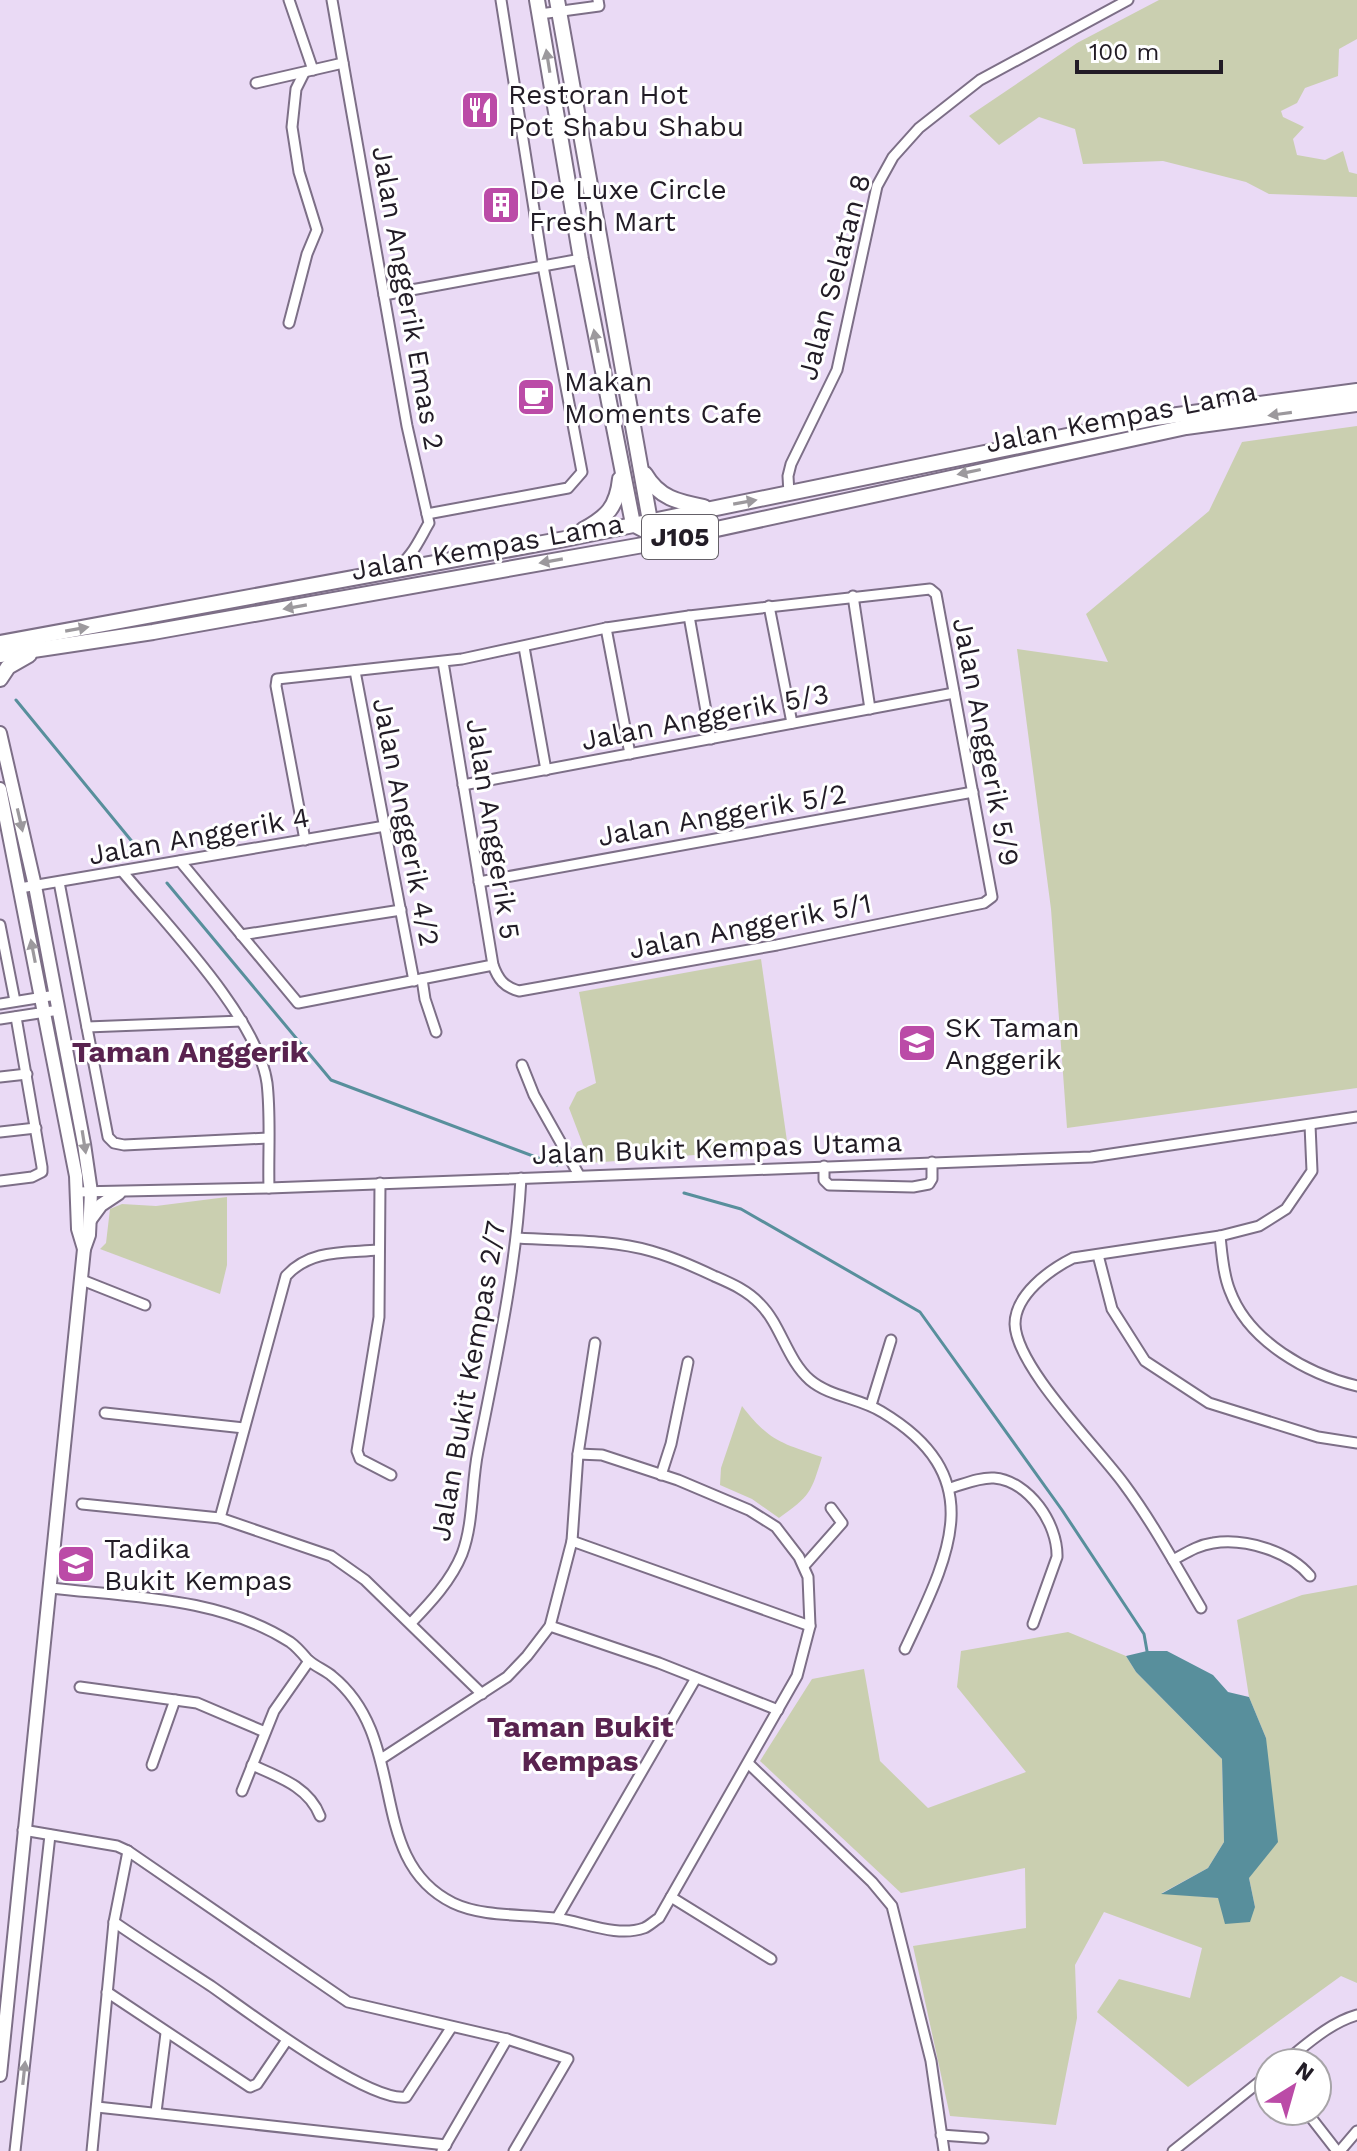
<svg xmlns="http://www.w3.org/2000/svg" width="1357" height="2151" viewBox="0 0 1357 2151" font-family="'Work Sans',sans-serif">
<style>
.green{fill:#cacfb0}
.water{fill:#588f9c}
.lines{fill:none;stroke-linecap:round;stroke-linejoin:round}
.stream{stroke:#588f9c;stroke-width:3}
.street-casing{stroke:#7d6f87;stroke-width:13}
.secondary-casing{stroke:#7d6f87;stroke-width:16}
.primary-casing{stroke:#7d6f87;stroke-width:18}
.street{stroke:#fff;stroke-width:9}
.secondary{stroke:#fff;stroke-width:12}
.primary{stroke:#fff;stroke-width:14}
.oneway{fill:#9c999d}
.labels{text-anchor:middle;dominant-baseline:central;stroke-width:6;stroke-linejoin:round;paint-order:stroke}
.shield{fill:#fff;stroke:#646067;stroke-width:2}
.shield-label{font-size:26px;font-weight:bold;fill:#221c26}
.poi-label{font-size:28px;fill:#221c26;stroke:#fff;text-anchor:start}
.street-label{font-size:28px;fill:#221c26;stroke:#fff}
.neighbourhood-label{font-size:30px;font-weight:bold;fill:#59234f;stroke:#fff}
</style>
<rect width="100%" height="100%" fill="#eadaf5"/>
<g class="green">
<polygon points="1159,0 1357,0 1357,39 1339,49 1338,76 1305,88 1297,103 1281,111 1283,117 1304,127 1293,139 1297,155 1325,160 1343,151 1349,172 1357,174 1357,197 1269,194 1246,182 1163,161 1083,164 1075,129 1039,117 999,145 969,116 1077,43"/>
<polygon points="1357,426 1357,1088 1067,1128 1051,909 1017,649 1108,662 1086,614 1209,511 1242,442"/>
<polygon points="761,959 788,1148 590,1163 569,1108 577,1092 596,1083 579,992"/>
<polygon points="227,1197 227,1265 220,1294 100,1249 106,1243 110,1209 122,1204 156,1206"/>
<path d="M 742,1406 C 769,1441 781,1443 822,1457 C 811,1493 810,1496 779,1518 L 752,1499 L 720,1485 L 721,1468 Z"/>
<polygon points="1357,1585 1357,1983 1341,1976 1188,2087 1097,2012 1119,1979 1190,1998 1202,1948 1104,1912 1075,1965 1077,2018 1056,2125 950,2116 913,1946 1026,1928 1025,1868 901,1893 760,1761 812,1679 864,1669 880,1761 928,1808 1026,1772 957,1687 961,1651 1068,1632 1126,1656 1136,1672 1222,1759 1224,1842 1208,1868 1162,1893 1218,1898 1255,1907 1249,1878 1266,1738 1249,1697 1237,1620 1302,1595"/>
</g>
<polygon class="water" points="1147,1651 1167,1651 1213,1675 1228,1692 1249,1697 1266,1738 1278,1842 1249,1878 1255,1907 1250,1922 1225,1924 1218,1898 1161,1894 1208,1868 1224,1842 1222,1759 1136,1672 1126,1656"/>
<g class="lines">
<g class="stream">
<polyline points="16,700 139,850"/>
<polyline points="167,883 331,1080 557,1165"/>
<polyline points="684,1193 741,1209 920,1312 1062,1510 1144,1634 1147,1651"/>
</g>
<defs>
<g id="street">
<polyline points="289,0 313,70"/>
<path d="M 332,0 L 407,426 L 429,523 C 420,538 411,560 395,568"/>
<polyline points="540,14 599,6 598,0"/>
<polyline points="256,83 343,63"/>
<polyline points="384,295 581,259"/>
<polyline points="289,323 307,254 317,230 299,172 292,127 296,89 304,73"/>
<polyline points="789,494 788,476 791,464 837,370 877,186 893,157 919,128 980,80 1128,0"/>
<polyline points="427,514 568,488 582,472 543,266 501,0"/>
<polyline points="853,596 870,709"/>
<polyline points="769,606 792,723"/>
<polyline points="689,616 711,739"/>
<polyline points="606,628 630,754"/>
<polyline points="524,647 546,770"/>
<polyline points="355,671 414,981"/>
<polyline points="463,785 954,693"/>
<path d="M 305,840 L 276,686 L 277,679 L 462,659 L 606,628 L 689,616 L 930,589 L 936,594 L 992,897 L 984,903 L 777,945 L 519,991 C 504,987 498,979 493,965 L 443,662"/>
<polyline points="180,861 298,1003 493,965"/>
<path d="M 122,871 C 165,923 258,1018 267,1083 C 271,1117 268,1154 269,1188"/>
<polyline points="59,882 108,1137 114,1143 124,1145 268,1138"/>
<polyline points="479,882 973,792"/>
<polyline points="20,888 385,826"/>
<polyline points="0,925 15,1001"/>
<polyline points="241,935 401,910"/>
<polyline points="422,979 425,999 436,1032"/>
<polyline points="0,1004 56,995"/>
<polyline points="0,1019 59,1010"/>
<polyline points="87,1027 242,1021"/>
<polyline points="522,1065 534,1095 579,1175"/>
<polyline points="0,1077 27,1074"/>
<polyline points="0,1132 36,1128"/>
<polyline points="824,1166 824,1180 829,1185 913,1187 929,1184 932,1179 932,1162"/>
<polyline points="0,1181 32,1177 42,1172 42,1167 16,1017"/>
<polyline points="380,1183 379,1317 357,1451 360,1459 391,1475"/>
<polyline points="77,1192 269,1188 1091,1157 1357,1117"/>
<path d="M 1220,1236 C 1222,1254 1223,1274 1230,1291 C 1249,1342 1308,1374 1357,1386"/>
<path d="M 518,1238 C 561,1241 609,1239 651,1251 C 673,1257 693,1266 714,1276 C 730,1283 747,1290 760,1304 C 781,1325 787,1360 810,1380 C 830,1397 860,1398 882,1412 C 992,1478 948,1557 905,1649"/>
<polyline points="1098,1255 1112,1309 1145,1361 1209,1403 1318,1437 1357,1443"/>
<polyline points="82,1280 145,1305"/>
<polyline points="871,1405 891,1340"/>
<polyline points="105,1413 244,1428"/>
<polyline points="661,1475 671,1444 688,1362"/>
<path d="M 950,1488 C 964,1484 980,1477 994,1478 C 1029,1481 1058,1524 1057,1557 L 1033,1624"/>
<polyline points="82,1504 220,1518 331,1556 365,1580 482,1694"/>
<path d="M 220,1518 L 286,1276 C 310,1249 345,1253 378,1250"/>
<polyline points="572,1541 810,1626"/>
<path d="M 1173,1560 C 1186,1553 1198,1545 1213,1543 C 1245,1538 1289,1551 1310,1576"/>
<polyline points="804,1566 842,1523 831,1508"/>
<path d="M 50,1588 C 131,1597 220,1597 290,1642 C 297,1647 302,1653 307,1659 C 314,1666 325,1670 332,1676 C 411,1740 364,1859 453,1903 C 482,1917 522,1914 554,1918 C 582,1921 616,1938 644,1928 C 649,1926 654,1921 659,1918 L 797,1676 L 810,1626 L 808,1577 L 799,1557 L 776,1527 L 749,1510 L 678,1480 L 602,1455 L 578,1454"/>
<path d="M 1201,1608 C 1176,1566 1153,1523 1124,1484 C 1097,1447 1016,1367 1015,1324 C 1015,1295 1049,1270 1073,1258 L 1220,1236 L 1259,1226 L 1286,1209 L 1312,1171 L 1310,1125"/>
<path d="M 411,1623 C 430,1603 451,1581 462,1554 C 474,1522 471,1485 478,1451 C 496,1360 516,1271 521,1178"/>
<polyline points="550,1626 659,1663 778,1710"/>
<polyline points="80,1687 197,1703 265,1732"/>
<polyline points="381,1759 507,1677 527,1656 550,1626 572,1541 578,1454 595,1343"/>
<polyline points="749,1764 872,1882 892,1906 931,2061 944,2151"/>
<polyline points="152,1765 175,1700"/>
<path d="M 252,1765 C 279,1777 309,1787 320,1816"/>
<polyline points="242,1791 274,1711 309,1661"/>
<polyline points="23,1830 117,1846 128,1851 348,2002 507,2039 568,2059 514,2151"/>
<polyline points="671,1897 771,1959"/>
<polyline points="557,1918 696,1678"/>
<path d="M 114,1922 C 146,1944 179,1965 211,1986 C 247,2011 367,2102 406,2097 L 451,2028"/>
<polyline points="107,1992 250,2087 257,2084 287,2040"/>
<path d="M 1283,2063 C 1306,2045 1329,2023 1357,2015"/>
<polyline points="97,2107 446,2145"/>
<polyline points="156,2112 166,2033"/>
<polyline points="1309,2115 1337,2151"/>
<polyline points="941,2135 983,2138"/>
<polyline points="15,2151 50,1835"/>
<polyline points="92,2151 114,1922 128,1851"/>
<polyline points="442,2151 507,2039"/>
<polyline points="1173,2151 1269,2074"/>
<polyline points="1340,2151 1357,2131"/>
</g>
<g id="secondary">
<polyline points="0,733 35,886 84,1144 91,1192 89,1235 84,1249 0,2075"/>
<polyline points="0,789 76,1176 78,1229 84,1249"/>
<polyline points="90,1220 101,1205 119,1193"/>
</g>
<g id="primary">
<polyline points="537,0 581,259 633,524 652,534 669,535"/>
<polyline points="557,0 650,521 645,528"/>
<path d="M 645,474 C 659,498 678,502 704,507"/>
<path d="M 583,530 C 607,517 617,507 620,479"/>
<polyline points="0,643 565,539 1155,418 1357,391"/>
<polyline points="0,655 153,632 643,545 1186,427 1357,404"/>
<polyline points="0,679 8,667 29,655"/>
</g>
</defs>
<use href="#street" class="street-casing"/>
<use href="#secondary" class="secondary-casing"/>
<use href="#primary" class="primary-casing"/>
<use href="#street" class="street"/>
<use href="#secondary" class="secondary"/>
<use href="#primary" class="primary"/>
</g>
<defs><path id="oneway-solid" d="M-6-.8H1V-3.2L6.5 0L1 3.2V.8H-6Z" transform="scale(2)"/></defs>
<g class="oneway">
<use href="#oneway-solid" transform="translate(548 61) rotate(-99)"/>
<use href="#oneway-solid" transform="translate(596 341) rotate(-101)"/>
<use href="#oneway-solid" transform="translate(1280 414) rotate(172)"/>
<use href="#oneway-solid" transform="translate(969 472) rotate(168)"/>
<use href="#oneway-solid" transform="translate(745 502) rotate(-10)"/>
<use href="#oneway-solid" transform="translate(551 561) rotate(170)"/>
<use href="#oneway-solid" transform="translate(295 607) rotate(170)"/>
<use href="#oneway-solid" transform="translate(77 629) rotate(-10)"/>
<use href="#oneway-solid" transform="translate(20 820) rotate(77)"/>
<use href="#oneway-solid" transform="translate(33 951) rotate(-101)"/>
<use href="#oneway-solid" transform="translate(84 1142) rotate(81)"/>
<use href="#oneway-solid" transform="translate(24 2073) rotate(-84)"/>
</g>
<defs>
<symbol id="restaurant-square" viewBox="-11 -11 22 22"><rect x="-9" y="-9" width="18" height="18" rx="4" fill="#bb4ba7" stroke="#fff"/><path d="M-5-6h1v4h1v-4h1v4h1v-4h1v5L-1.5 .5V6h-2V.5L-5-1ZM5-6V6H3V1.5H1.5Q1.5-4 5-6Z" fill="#fff"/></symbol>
<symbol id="building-square" viewBox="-11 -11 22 22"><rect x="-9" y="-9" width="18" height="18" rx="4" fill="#bb4ba7" stroke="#fff"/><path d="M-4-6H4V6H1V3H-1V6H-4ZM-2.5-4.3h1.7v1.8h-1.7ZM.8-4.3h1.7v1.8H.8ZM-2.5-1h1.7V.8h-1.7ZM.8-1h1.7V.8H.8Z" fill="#fff"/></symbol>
<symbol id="cafe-square" viewBox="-11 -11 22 22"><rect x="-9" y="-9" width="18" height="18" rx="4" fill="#bb4ba7" stroke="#fff"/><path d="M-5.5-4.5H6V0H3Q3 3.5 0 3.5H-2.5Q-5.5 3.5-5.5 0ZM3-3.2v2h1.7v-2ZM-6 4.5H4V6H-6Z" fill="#fff"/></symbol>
<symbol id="school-square" viewBox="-11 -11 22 22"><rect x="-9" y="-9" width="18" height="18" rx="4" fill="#bb4ba7" stroke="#fff"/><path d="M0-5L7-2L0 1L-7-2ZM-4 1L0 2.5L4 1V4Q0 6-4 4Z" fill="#fff"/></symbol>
</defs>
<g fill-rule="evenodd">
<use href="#restaurant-square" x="458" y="88" width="44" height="44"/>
<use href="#building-square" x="479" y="183" width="44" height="44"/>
<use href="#cafe-square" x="514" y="375" width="44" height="44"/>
<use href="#school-square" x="895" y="1021" width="44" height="44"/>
<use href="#school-square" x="54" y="1542" width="44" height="44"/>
</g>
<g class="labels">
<rect class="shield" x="642" y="515" width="76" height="44" rx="6"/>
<g class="shield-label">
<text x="680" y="537">J105</text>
</g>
<g class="poi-label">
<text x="508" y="94">Restoran Hot<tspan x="508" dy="32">Pot Shabu Shabu</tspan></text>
<text x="529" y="189">De Luxe Circle<tspan x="529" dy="32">Fresh Mart</tspan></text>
<text x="564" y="381">Makan<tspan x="564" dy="32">Moments Cafe</tspan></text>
<text x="945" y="1027">SK Taman<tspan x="945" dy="32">Anggerik</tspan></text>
<text x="104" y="1548">Tadika<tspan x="104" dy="32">Bukit Kempas</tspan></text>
</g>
<g class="street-label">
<text transform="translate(834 277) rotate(-75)">Jalan Selatan 8</text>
<text transform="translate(408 298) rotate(80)">Jalan Anggerik Emas 2</text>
<text transform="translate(1121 417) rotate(-11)">Jalan Kempas Lama</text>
<text transform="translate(487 547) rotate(-10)">Jalan Kempas Lama</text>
<text transform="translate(705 717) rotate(-11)">Jalan Anggerik 5/3</text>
<text transform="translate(986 742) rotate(79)">Jalan Anggerik 5/9</text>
<text transform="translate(722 815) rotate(-10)">Jalan Anggerik 5/2</text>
<text transform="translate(406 822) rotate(79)">Jalan Anggerik 4/2</text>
<text transform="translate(493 829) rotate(81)">Jalan Anggerik 5</text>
<text transform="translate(199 836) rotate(-10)">Jalan Anggerik 4</text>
<text transform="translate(750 926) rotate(-11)">Jalan Anggerik 5/1</text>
<text transform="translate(717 1148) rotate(-2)">Jalan Bukit Kempas Utama</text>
<text transform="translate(468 1381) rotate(-80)">Jalan Bukit Kempas 2/7</text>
</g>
<g class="neighbourhood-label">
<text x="190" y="1051">Taman Anggerik</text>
<text x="580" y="1726">Taman Bukit<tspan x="580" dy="34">Kempas</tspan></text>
</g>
</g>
<g transform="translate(1293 2087) rotate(37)"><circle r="38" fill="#ffffff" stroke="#a7a4a8" stroke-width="2"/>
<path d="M0-6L14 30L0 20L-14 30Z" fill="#bb4ba7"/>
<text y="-12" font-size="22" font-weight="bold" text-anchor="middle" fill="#221c26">N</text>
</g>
<path d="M1077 60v12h144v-12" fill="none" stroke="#221c26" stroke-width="4"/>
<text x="1089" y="60" font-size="24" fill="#221c26" stroke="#ffffff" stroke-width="6" paint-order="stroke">100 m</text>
</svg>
